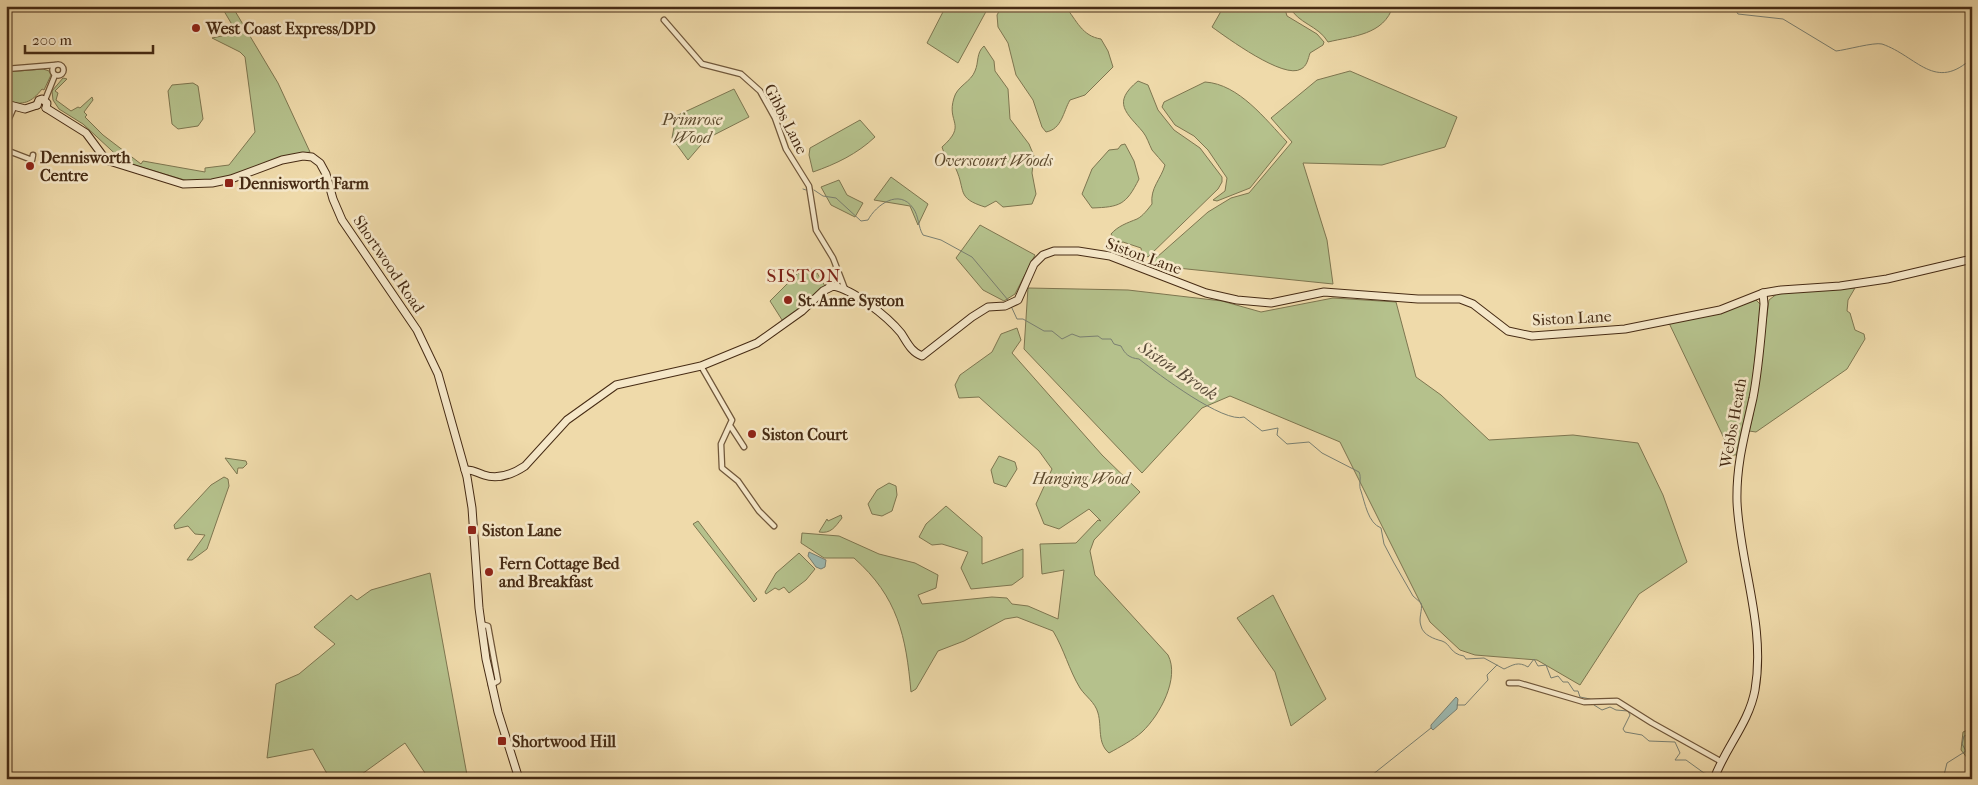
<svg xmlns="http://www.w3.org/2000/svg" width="1978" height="785" viewBox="0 0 1978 785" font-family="'IM FELL French Canon',serif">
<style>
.green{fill:#b5c18c;stroke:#7e7650}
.water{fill:#9cb9b1;stroke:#7a8072}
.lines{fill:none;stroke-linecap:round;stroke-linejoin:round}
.stream{stroke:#7a8072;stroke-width:1}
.street-casing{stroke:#70573a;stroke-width:7}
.secondary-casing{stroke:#462b14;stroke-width:9}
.street{stroke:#f5e7c8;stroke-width:4.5}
.secondary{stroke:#f5e7c8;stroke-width:7}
.poi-dot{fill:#8f2418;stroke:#f5e7c8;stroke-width:2}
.labels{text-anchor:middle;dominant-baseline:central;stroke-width:5;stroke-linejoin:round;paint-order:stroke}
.poi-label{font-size:16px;font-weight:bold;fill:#462b14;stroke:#f5e7c8;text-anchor:start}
.park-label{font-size:16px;font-style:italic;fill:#5c492c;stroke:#f5e7c8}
.street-label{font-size:16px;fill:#462b14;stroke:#f5e7c8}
.water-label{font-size:18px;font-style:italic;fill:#5c4e3b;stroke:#f5e7c8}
.quarter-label{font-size:19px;letter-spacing:1px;fill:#7a1f14;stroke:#f5e7c8}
</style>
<rect width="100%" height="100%" fill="#efdaaa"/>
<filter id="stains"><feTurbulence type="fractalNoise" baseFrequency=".004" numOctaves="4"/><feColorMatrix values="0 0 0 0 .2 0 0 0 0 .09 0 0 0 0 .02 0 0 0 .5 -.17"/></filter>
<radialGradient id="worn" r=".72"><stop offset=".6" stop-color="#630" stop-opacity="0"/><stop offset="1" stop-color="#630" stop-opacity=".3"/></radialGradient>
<g class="green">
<polygon points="221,6 232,6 278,83 310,152 286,156 233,176 213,181 188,181 124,162 83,124 59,109 53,100 52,91 63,78 67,79 55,91 58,93 56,100 71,111 78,107 80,108 92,97 93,100 84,112 87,115 85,117 103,135 141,164 143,161 205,172 205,168 229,165 255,132 245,57 240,52 212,38 237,33"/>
<polygon points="946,6 989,6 958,63 927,43"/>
<path d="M 1002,6 L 1065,6 C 1077,21 1082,36 1101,39 L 1108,51 L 1113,67 L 1085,95 L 1070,100 C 1063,112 1062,129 1046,132 L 1042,127 L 1033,100 L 1016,75 L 1008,43 L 998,27 L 997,15 Z"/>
<path d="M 1224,6 L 1284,6 L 1287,16 L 1317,34 L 1324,42 L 1323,45 L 1310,53 C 1308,59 1307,66 1301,69 C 1284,80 1226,37 1212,27 Z"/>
<path d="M 1289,6 L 1393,6 C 1384,35 1353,36 1328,42 C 1318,25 1298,24 1289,6 Z"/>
<path d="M 984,46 L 994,61 L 995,71 L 1008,89 L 1010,119 L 1029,144 L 1034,156 L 1032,173 L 1036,194 L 1032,204 L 1003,207 L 996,201 L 985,207 C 956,198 966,191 956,169 C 952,160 947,163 942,147 C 968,124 946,123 954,98 C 957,86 971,82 975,71 C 979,62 976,53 984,46 Z"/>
<path d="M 43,69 L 49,71 L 51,75 L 44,90 L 42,89 C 31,103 24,105 6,102 L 6,72 Z"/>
<polygon points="1350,71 1457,117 1445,147 1382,165 1303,163 1327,240 1333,284 1148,265 1208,212 1231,198 1249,193 1292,142 1271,118 1317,80"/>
<path d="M 1138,81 L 1148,85 L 1158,110 L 1174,130 L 1200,148 L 1222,177 L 1222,182 L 1218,189 L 1148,257 L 1142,254 L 1141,248 L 1123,242 L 1117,244 L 1111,234 C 1118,226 1127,223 1137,219 C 1143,216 1148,209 1152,204 C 1150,188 1161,179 1165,165 C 1161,160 1156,155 1152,150 C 1149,144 1147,137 1143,132 C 1127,113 1111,103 1138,81 Z"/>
<path d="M 1205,82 C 1239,84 1266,120 1287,142 L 1250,188 L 1217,201 L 1213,200 L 1225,191 L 1227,178 L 1208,150 L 1194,136 L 1175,125 L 1162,107 L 1164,102 Z"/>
<polygon points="193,83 198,86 203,119 198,126 178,129 172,124 168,91 172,85"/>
<polygon points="734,89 749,117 706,139 688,160 672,138 676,116"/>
<path d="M 860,120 L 875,137 C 857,154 836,164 813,172 L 809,155 L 810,148 Z"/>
<path d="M 1125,144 L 1134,161 L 1139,179 C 1126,205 1120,207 1092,208 L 1082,194 L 1092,169 L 1109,150 L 1118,149 L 1121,145 Z"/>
<polygon points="891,177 928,204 918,225 910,206 874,200"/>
<polygon points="839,180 847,195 863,203 855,217 831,205 821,187"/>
<polygon points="980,225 1035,255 1015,294 1004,301 983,290 956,258"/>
<polygon points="811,269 817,273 825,286 784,323 770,301 798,273 802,276"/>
<polygon points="1028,288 1128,290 1222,301 1261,312 1333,298 1396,302 1416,377 1441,395 1489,440 1573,435 1638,443 1663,495 1687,562 1639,594 1580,685 1537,660 1475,655 1460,650 1430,622 1340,442 1230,396 1202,408 1142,473 1024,349"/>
<polygon points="1855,288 1848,300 1847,311 1850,313 1855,330 1864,334 1865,339 1847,369 1756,432 1749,431 1753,415 1769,300 1778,293"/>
<polygon points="1756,300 1761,305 1752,385 1736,455 1732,455 1669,323 1717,314"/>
<path d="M 1017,328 L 1021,340 L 1012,353 L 1102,455 L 1140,492 L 1094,540 L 1090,551 L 1095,575 L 1168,655 C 1180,678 1160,715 1142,732 C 1133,740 1120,747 1109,753 C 1097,743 1102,727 1098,713 C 1095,702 1086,697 1080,688 C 1069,670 1064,649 1053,631 L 1017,617 L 1005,619 L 964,641 L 938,651 L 916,689 L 911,692 C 906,636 898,597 854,558 L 824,558 L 801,543 L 802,533 L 839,536 L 879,554 L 915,563 L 938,575 L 936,588 L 918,595 L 922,604 L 992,597 L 1007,598 L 1012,604 L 1028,606 L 1058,619 L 1064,570 L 1042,574 L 1040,544 L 1076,543 L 1098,520 L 1101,521 L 1089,509 L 1059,529 L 1044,524 L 1036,504 L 1052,469 L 1039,451 L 979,397 L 959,398 L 955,385 L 960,375 L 992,352 L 1001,334 Z"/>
<polygon points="999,456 1015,462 1017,469 1006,487 994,483 991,470"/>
<polygon points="225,458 246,461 247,464 243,468 238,468 237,474"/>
<polygon points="224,477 228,479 229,486 207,549 192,560 187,560 205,535 195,534 188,526 175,529 174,525 211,485"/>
<polygon points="889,483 896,486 897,495 892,511 882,516 872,514 868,504 877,490"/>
<polygon points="946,506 982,537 982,564 1023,549 1023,577 1012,585 971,589 961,568 968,552 942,544 932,545 919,537 926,524"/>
<path d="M 841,515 L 842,518 C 835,527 831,534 819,532 L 827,519 L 828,521 Z"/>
<polygon points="698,521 757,599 754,602 693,524"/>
<polygon points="799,553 815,569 806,580 789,593 784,587 779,590 775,588 766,594 765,592 776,573"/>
<polygon points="430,573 467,775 448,779 429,779 405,743 355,779 330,779 313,749 267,758 276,684 299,674 335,644 314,627 351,595 357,600 371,590"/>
<polygon points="1273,595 1326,699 1291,726 1275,672 1237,618"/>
<polygon points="1972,728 1972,764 1961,750 1963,732"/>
</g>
<g class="water">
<polygon points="809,552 826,560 825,567 821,569 816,567 808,556"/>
<polygon points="1456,697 1458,699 1457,709 1433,730 1431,728 1431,725"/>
</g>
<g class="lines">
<g class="stream">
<path d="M 1733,6 L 1738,14 L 1783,19 L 1836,51 C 1846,50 1874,42 1882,44 C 1917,56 1935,93 1972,58"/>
<polyline points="803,189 806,190"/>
<path d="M 814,190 L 823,196 L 836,198 L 861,221 L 868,220 C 876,205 899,188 913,208 C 919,216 918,227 923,235 L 941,240 L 972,257 L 1008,300"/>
<path d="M 1011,306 L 1017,319 L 1023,319 L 1044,331 L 1052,331 L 1062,339 L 1072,334 L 1080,337 L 1098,336 L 1102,339 L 1111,339 L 1114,344 L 1121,346 C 1125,354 1129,358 1139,359 C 1158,374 1224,424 1244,417 L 1262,431 L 1278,428 L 1277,435 L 1287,444 L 1309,442 L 1322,453 L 1359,472 C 1362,478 1358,485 1361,491 C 1365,503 1368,523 1381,528 L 1384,544 L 1394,563 L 1413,596 L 1421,603 C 1423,610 1418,618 1421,626 C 1423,635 1434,639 1442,641 C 1451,644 1450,654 1464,656 L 1466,659 L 1484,658 L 1504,669 C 1513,665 1518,661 1528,667 L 1534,659 L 1538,666 L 1546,665 L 1551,678 L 1558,676 L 1563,682 L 1568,682 L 1574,691 L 1578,691 L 1580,697 L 1590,699"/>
<polyline points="1457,705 1465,705 1488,680 1487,675 1497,665"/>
<polyline points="1594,705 1602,710 1610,707 1616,710 1628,711 1630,715 1623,729 1625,732 1642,735 1649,741 1675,742 1680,753 1675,760 1686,760 1704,773 1714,775"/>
<polyline points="1367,779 1431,728"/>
<polyline points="1934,779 1944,775 1947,763 1966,751 1962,744 1964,736 1972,734"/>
</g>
<defs>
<g id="street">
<polyline points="664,20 702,64 741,74 760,91 775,118 786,149 809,186 816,230 833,258 845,289"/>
<polyline points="6,51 9,70"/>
<circle cx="58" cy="70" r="5.5"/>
<polyline points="6,69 55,65"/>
<polyline points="45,100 55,75"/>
<polyline points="6,125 14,107"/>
<polyline points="6,150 32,160 33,155"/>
<polyline points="828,287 836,271"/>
<polyline points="701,366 732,420 721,444 722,468 738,481 759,511 774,526"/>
<polyline points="731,427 744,447"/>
<polyline points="481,624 488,626 498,681 491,685"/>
<polyline points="1509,683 1519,683 1584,702 1617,701 1652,723 1722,762"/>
</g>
<g id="secondary">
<polyline points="6,104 25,109 37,105"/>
<polyline points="37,105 39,100 42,99 47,103 46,108"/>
<polyline points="46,108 86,133 106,160 183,184 212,183 231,179 282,160 303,156 312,157 320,163 326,174 333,199 342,220 417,330 438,374 467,477 472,508 479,608 486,659 498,712 519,779"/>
<path d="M 465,470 C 473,469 477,473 484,475 C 499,480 513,474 525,466 L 567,420 L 616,385 L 701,366 L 757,343 L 802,311 L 823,291 L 833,286 C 854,290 887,316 901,333 C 907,342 911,352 922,356 L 972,317 L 988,307 L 1005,306 L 1018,300 L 1034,264 L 1043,255 L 1054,251 L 1078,251 L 1110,256 L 1206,293 L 1237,300 L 1271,303 L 1324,292 L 1418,299 L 1460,299 L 1473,304 L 1508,331 L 1532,336 L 1625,329 L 1720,310 L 1763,293 L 1781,290 L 1840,286 L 1887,279 L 1972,259"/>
<path d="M 1714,779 C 1725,748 1749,723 1755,690 C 1766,626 1740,565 1737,502 C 1736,464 1745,434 1753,398 C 1759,367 1761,335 1764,304 L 1763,293"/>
</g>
</defs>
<use href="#street" class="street-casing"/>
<use href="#secondary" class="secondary-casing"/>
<use href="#street" class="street"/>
<use href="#secondary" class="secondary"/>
</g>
<g class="poi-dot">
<circle cx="196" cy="28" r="5"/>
<circle cx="30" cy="166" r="5"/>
<rect x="224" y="178" width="10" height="10" rx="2.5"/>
<circle cx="788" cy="300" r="5"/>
<circle cx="752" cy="434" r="5"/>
<rect x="467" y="525" width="10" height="10" rx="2.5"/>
<circle cx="489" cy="572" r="5"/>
<rect x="497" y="736" width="10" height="10" rx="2.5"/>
</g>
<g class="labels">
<g class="poi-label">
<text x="206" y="28">West Coast Express/DPD</text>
<text x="40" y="157">Dennisworth<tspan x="40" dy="18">Centre</tspan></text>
<text x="239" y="183">Dennisworth Farm</text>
<text x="798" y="300">St. Anne Syston</text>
<text x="762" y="434">Siston Court</text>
<text x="482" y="530">Siston Lane</text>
<text x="499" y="563">Fern Cottage Bed<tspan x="499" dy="18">and Breakfast</tspan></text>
<text x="512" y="741">Shortwood Hill</text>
</g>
<g class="park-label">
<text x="692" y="119">Primrose<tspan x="692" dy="18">Wood</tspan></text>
<text x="993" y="160">Overscourt Woods</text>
<text x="1081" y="478">Hanging Wood</text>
</g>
<g class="street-label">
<text transform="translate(786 119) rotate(63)">Gibbs Lane</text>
<text transform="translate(1144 256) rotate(20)">Siston Lane</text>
<text transform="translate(389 264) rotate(56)">Shortwood Road</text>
<text transform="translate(1572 318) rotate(-3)">Siston Lane</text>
<text transform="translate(1733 423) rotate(-80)">Webbs Heath</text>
</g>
<g class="water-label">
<text transform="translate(1178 371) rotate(34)">Siston Brook</text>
</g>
<g class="quarter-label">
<text x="804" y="276">SISTON</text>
</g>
</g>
<rect width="1978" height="785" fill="none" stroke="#efdaaa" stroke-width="25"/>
<rect x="8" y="8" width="1963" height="770" fill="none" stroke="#462b14" stroke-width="2.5"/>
<rect x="12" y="12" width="1953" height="760" fill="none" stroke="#462b14"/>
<path d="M25 45v8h128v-8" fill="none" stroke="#462b14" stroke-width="2.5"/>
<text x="32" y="45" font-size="15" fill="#462b14" stroke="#f5e7c8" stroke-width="4" paint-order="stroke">200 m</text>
<rect width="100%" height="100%" filter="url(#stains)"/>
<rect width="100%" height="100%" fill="url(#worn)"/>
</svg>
